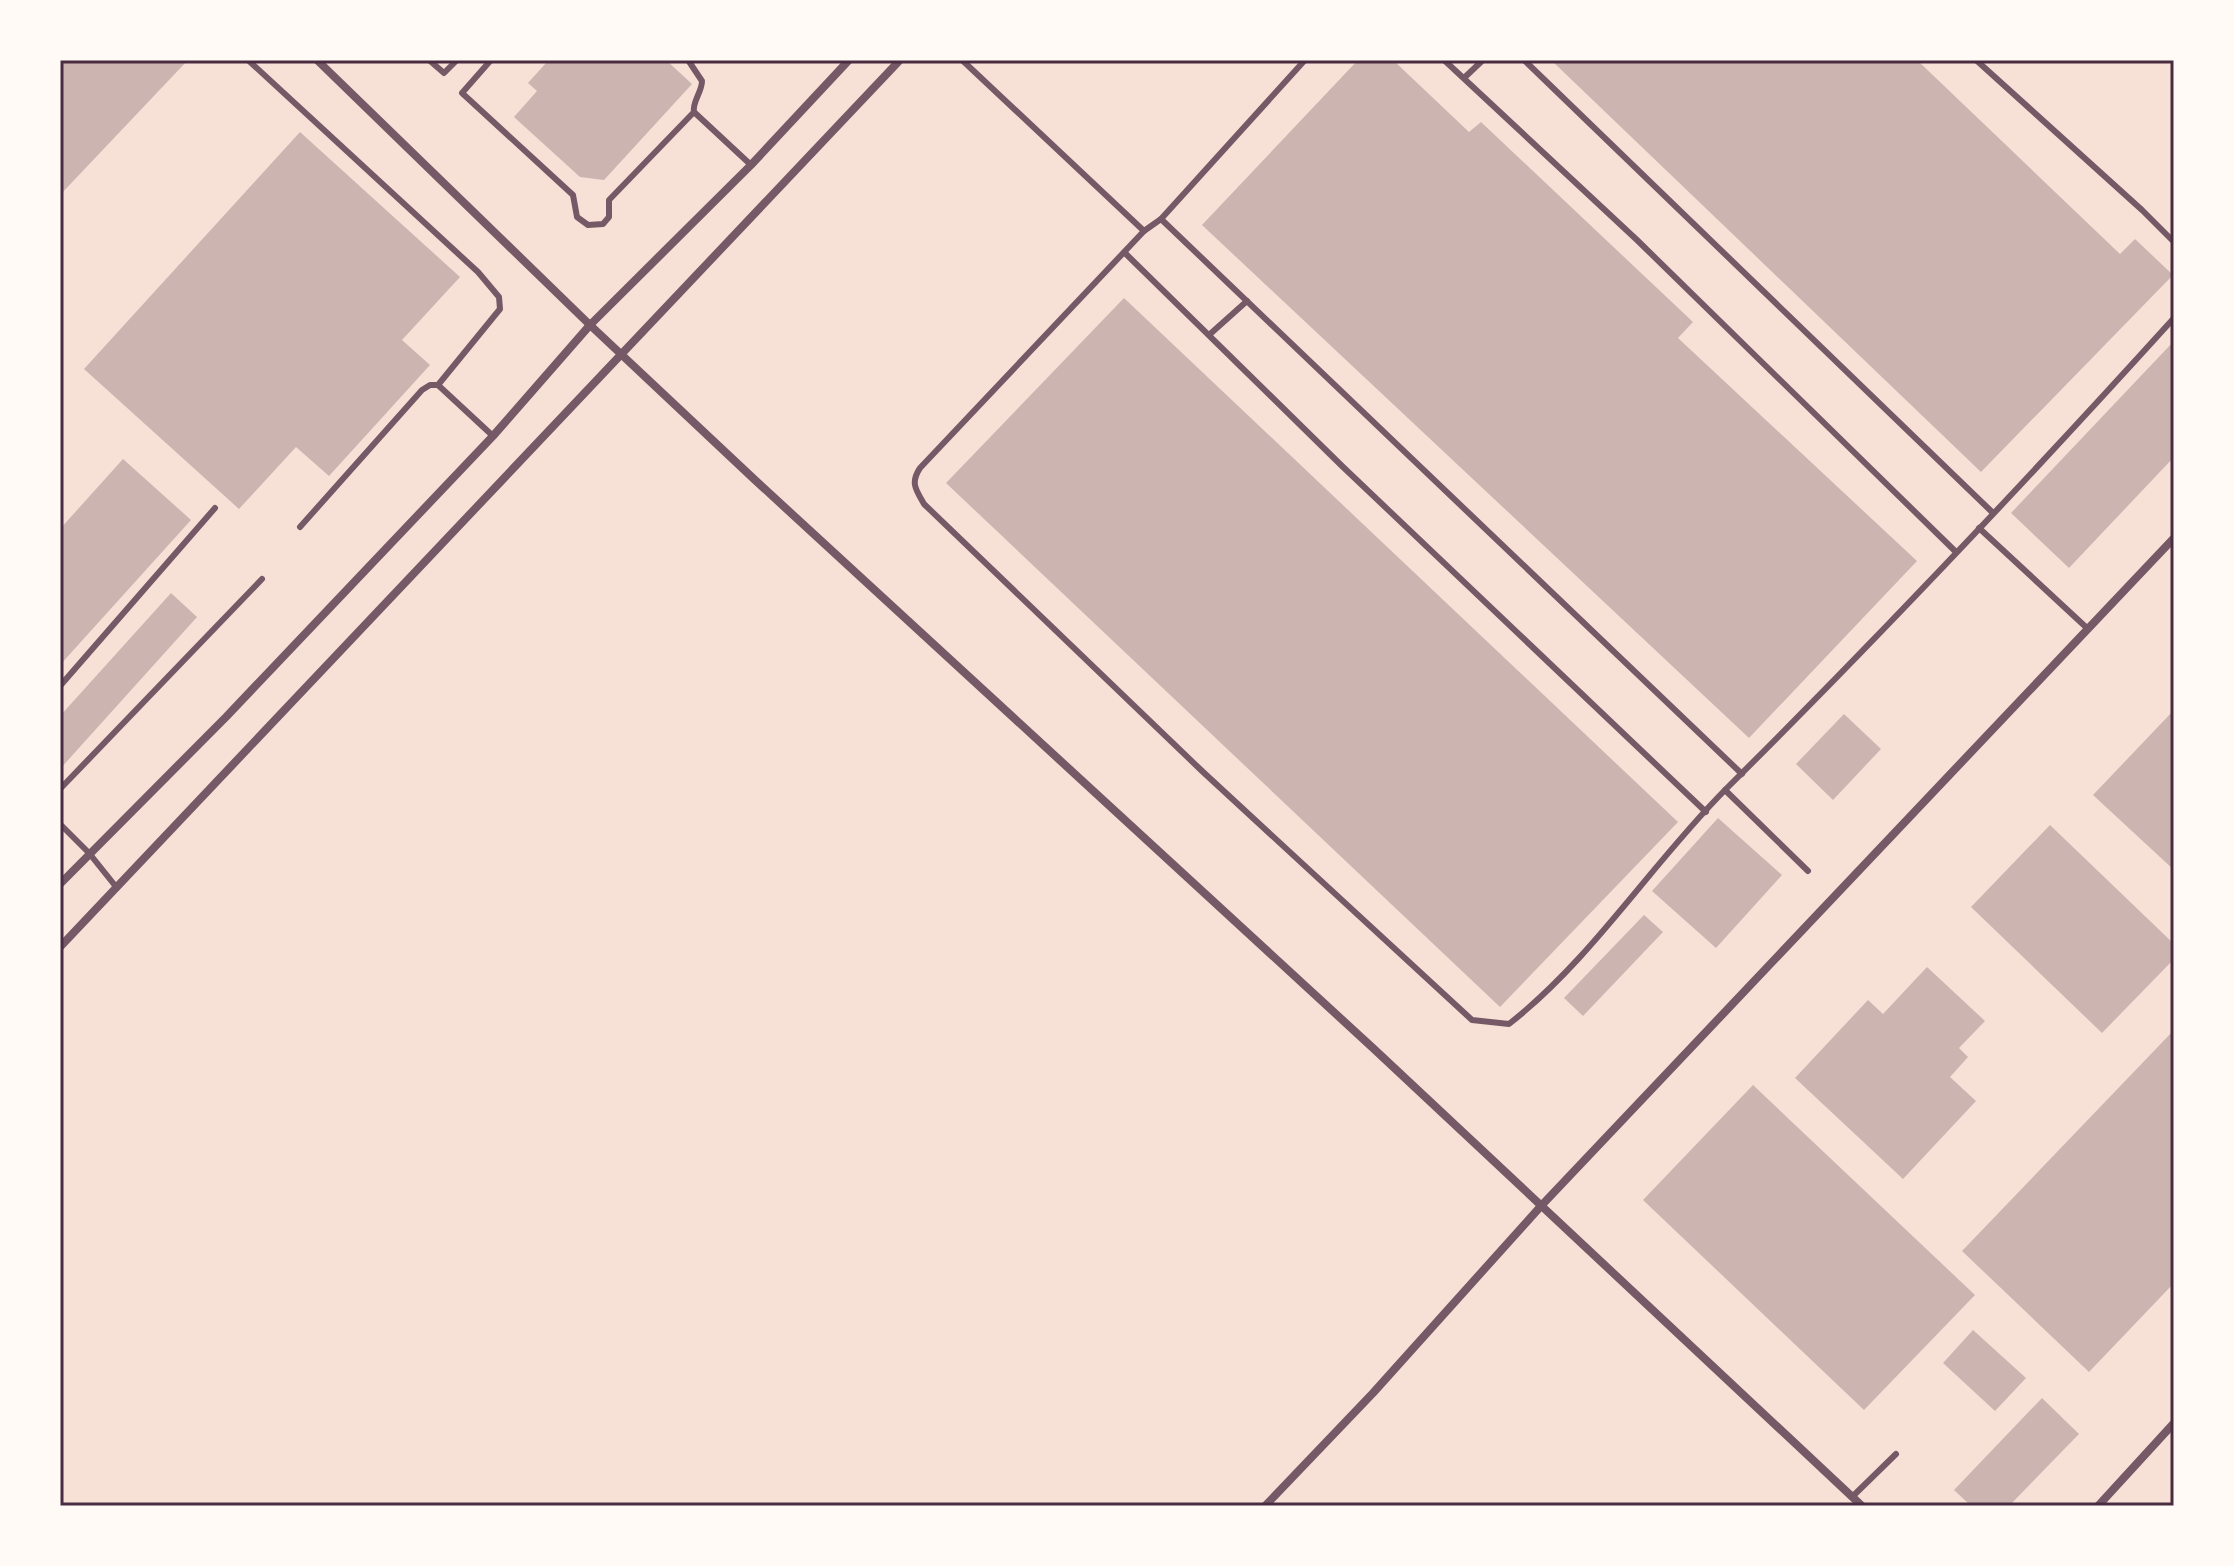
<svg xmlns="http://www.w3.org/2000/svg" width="2234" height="1566" viewBox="0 0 2234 1566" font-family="'Exo 2',sans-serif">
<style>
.building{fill:#ccb4b1}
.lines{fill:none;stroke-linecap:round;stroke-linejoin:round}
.service{stroke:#755966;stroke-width:6}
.minor{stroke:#755966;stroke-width:8}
.neatline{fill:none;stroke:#4a2c40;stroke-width:3}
</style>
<rect width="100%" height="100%" fill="#f7e1d7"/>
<g class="building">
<polygon points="60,60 188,60 60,195"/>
<polygon points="543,60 666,60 692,84 604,180 580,177 514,117 537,91 528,83 546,63"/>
<polygon points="1358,60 1393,60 1469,132 1481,122 1693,322 1678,338 1917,561 1749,738 1202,225"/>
<polygon points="1551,60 1917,60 2120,254 2135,239 2173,275 1981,472"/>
<polygon points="300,132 460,277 402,340 430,365 329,476 296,447 239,509 84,369"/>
<polygon points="1124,298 1678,822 1500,1007 946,483"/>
<polygon points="2174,341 2174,457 2069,568 2011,513"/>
<polygon points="123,459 191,520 60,665 60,529"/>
<polygon points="171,593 197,617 60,769 60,716"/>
<polygon points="2174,710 2174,870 2093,795"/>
<polygon points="1844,714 1881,749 1833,800 1796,764"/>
<polygon points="1718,818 1782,875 1716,948 1652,891"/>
<polygon points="2050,825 2174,944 2174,959 2102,1033 1971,907"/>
<polygon points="1644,915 1663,932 1583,1016 1564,998"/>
<polygon points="1927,967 1985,1021 1959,1048 1968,1057 1950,1077 1976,1101 1903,1179 1795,1078 1868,1000 1883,1014"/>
<polygon points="2174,1030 2174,1283 2089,1372 1962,1251"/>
<polygon points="1753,1085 1975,1295 1864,1410 1643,1200"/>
<polygon points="1973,1330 2026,1378 1995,1411 1943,1363"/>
<polygon points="2042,1398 2079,1434 2009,1506 1971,1506 1954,1490"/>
</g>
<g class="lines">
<g class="service">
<polyline points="248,60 478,272 499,297 500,309 438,385"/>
<polyline points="429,60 444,73 457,60"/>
<polyline points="491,60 462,93 573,195 577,217 588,225 603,224 609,217 609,200 694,112"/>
<path d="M 688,60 L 702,81 C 702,92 692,102 694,112 L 751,165"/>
<polyline points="962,60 1144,231"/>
<path d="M 1305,60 L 1161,219 L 1144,231 L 920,468 C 910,483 916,490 924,504 L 1202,771 L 1472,1020 L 1509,1024 C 1593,958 1651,864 1727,788 C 1880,636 2029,478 2174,318"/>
<polyline points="1444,60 1637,240 1955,551"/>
<polyline points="1524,60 1992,512"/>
<polyline points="1976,60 2142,210 2174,242"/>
<polyline points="1464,78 1483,60"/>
<polyline points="1161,219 1742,774"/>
<polyline points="1125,253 1342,466 1706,812"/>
<polyline points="1209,335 1247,301"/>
<polyline points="300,527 422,390 430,385 438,385 493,436"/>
<polyline points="1979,528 2088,629"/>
<polyline points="60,686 215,508"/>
<polyline points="60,789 262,579"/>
<polyline points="1725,790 1808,871"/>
<polyline points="60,824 89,853 117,888"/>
<polyline points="1852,1497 1896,1454"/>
</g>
<g class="minor">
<polyline points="317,60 590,325 755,480 1374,1049 1862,1506"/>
<polyline points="60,884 226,717 493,436 590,325 751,165 849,60"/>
<polyline points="60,947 900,60"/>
<polyline points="1265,1506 1373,1393 1541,1206 2174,538"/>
<polyline points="2098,1506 2174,1423"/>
</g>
</g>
<rect width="2234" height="1566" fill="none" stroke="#fffaf5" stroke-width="124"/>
<rect x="62" y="62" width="2110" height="1442" class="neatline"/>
</svg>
